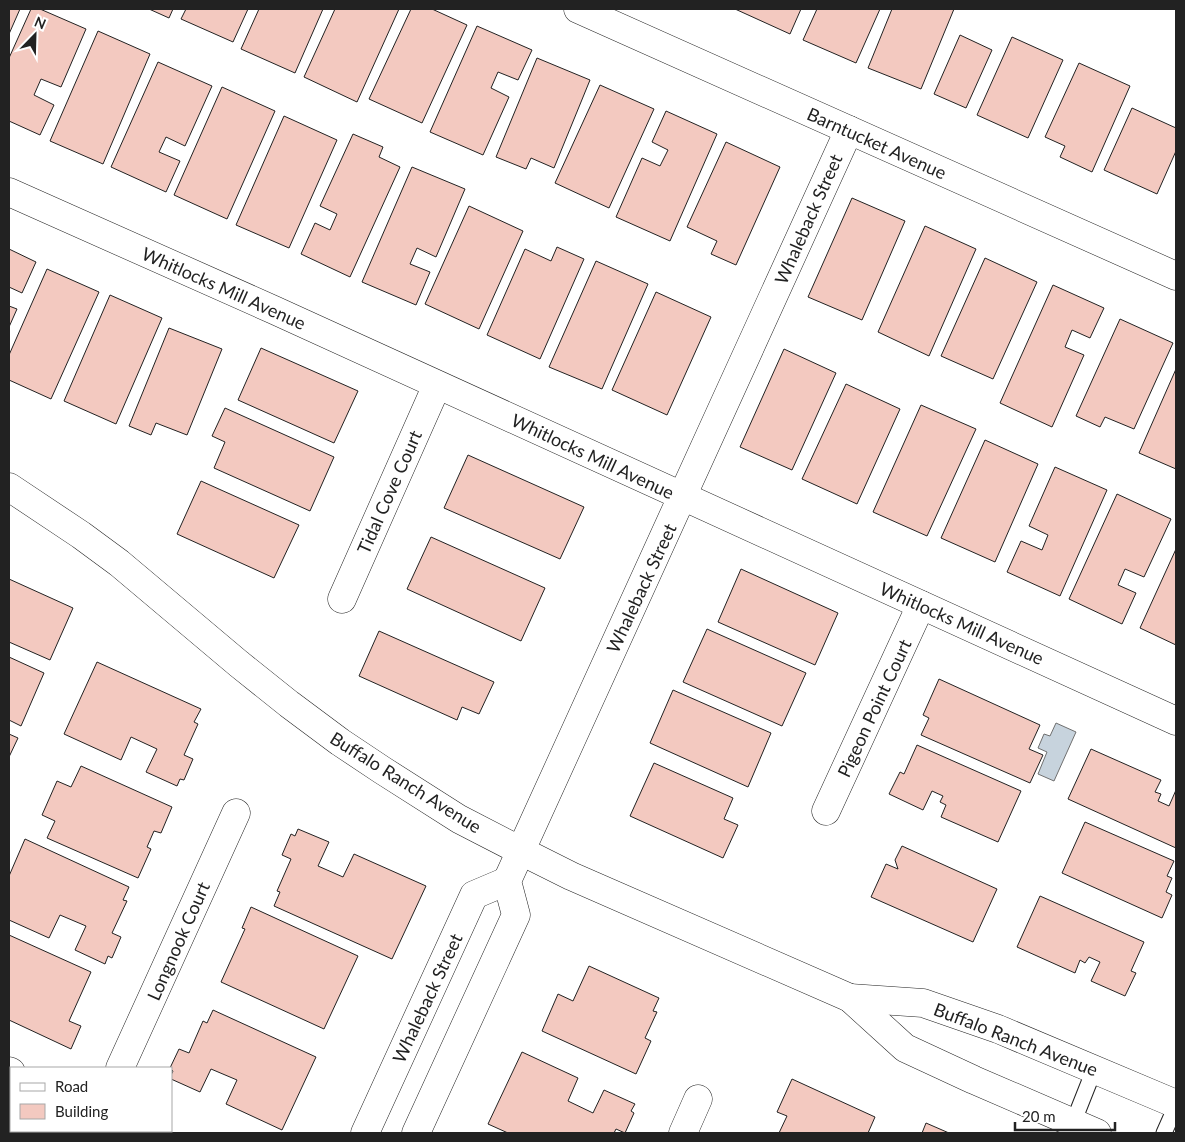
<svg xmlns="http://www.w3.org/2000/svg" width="1185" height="1142" viewBox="0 0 1185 1142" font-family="Lato,sans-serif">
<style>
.water{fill:#c7d3dd;stroke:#6f6f6f}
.building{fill:#f3c9c0;stroke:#222}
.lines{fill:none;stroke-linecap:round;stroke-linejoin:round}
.service-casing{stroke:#222;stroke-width:17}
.minor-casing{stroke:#222;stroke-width:29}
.service{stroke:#fff;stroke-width:15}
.minor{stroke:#fff;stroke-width:28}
.labels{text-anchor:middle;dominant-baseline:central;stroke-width:4;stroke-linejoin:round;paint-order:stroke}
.street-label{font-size:18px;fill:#222;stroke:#fff}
</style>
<rect width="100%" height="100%" fill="#fff"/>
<polygon class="water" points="1056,723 1076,732 1054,781 1038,774 1047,752 1038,748 1044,734 1050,736"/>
<g class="building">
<polygon points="9,9 20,9 9,34"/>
<polygon points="31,9 40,9 86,29 61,87 41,79 34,95 54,105 40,135 9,121 9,58"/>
<polygon points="149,9 173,9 169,18"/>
<polygon points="186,9 248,9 233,42 181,19"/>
<polygon points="259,9 323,9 295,73 241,49"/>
<polygon points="335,9 399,9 357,102 304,77"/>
<polygon points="411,9 432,9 467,25 422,123 369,99"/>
<polygon points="735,9 801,9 790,34"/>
<polygon points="817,9 880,9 856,63 803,40"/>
<polygon points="892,9 954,9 921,89 868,68"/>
<polygon points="477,26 532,50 518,80 498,72 491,88 509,97 483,155 430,132"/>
<polygon points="98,31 150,54 103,164 50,141"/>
<polygon points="960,35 992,50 966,108 934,94"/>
<polygon points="1012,37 1063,60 1028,138 977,115"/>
<polygon points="537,58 590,80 554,168 531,158 526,169 496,157"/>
<polygon points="158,62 212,86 185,146 166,137 159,152 180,161 166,192 111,167"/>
<polygon points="1079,63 1130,86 1092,172 1060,157 1065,146 1045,137"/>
<polygon points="600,85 654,109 609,208 555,183"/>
<polygon points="222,87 275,111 227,219 174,195"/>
<polygon points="1132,108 1176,128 1176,151 1157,194 1104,170"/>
<polygon points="666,111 717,134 670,241 616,217 642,158 660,166 668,150 652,142"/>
<polygon points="284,116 337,140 289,248 236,225"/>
<polygon points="353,134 383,147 379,157 400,167 350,277 301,254 315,223 330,230 337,214 320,206"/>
<polygon points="726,142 780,167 736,265 711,254 717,241 687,227"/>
<polygon points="412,167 465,189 436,257 417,248 410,264 430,272 416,305 362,282"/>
<polygon points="852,198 905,221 862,320 808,297"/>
<polygon points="469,206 523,231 479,329 425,304"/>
<polygon points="925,226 976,249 929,356 878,332"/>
<polygon points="557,247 584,259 540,359 487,335 525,249 551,261"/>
<polygon points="9,249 36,262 22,293 9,287"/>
<polygon points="985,258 1037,282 993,379 941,356"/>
<polygon points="596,261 648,284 602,389 549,367"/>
<polygon points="47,269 99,292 51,399 9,380 9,355"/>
<polygon points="1053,285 1104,308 1090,338 1072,330 1065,347 1084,355 1052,427 1000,403"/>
<polygon points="656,292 711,317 667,415 612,390"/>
<polygon points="110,295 162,318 116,424 64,401"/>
<polygon points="9,306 17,309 9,327"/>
<polygon points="1120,319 1173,343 1134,429 1105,417 1100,427 1076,416"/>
<polygon points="169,328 222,349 187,435 156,423 151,435 129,426"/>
<polygon points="261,348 358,391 334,443 238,400"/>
<polygon points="784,349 836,373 792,470 740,447"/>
<polygon points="1176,369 1176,469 1139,453"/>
<polygon points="846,384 900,409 857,504 802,479"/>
<polygon points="921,405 976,429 927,536 873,512"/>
<polygon points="225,408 334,457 310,511 214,468 225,442 212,436"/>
<polygon points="985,440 1038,464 995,562 941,538"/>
<polygon points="468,455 584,507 560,559 444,508"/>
<polygon points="1055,467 1107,490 1060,596 1007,572 1021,541 1042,550 1048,535 1029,526"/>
<polygon points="201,481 299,525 274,578 177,534"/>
<polygon points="1117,494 1171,519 1144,577 1125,569 1118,585 1136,593 1122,624 1069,599"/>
<polygon points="431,537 545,588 521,641 407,589"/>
<polygon points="1176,549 1176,645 1140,628"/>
<polygon points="741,569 838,613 815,665 718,622"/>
<polygon points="9,579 73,608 50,660 9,642"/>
<polygon points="707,629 806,673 782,726 683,682"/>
<polygon points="379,631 494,682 479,714 462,707 457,720 359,676"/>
<polygon points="9,657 44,673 21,726 9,720"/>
<polygon points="97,662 201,709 194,722 198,724 184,755 193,759 184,780 180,779 177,786 146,772 157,749 131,737 121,760 64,734"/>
<polygon points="939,679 1040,725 1029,749 1043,755 1030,783 921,735 929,718 923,715"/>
<polygon points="673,690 771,733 748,787 650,743"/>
<polygon points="9,734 18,738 9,757"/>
<polygon points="917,745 1021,791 998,842 941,817 946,805 940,802 943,796 932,791 923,810 889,794 900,772 904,774"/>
<polygon points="1091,749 1161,780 1155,792 1161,794 1158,801 1169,806 1176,790 1176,848 1068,799"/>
<polygon points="654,763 733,798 724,819 738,825 723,858 630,816"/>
<polygon points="81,766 172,807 161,833 154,831 147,847 151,849 138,878 47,838 55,821 42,815 57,781 71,787"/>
<polygon points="1085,822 1174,861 1167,876 1172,878 1166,892 1172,895 1162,918 1062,873"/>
<polygon points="298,829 329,842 318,866 343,877 354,854 426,886 392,959 274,906 280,892 277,891 291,859 282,855 291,834 295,836"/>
<polygon points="25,839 129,887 123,900 127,901 112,933 121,937 112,958 108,956 105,964 75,950 86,926 60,915 49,938 9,920 9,876"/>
<polygon points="902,846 997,889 973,942 871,897 886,864 898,869 895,860"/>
<polygon points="1040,896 1144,942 1131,971 1136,973 1125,996 1091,981 1100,962 1089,957 1085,963 1080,960 1075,973 1017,947"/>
<polygon points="251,907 358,956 324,1029 221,982 245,929 242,928"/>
<polygon points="9,935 91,972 69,1021 81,1026 71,1049 9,1020"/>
<polygon points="589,966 659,998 653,1011 657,1012 645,1038 651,1041 636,1074 542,1031 558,994 573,1001"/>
<polygon points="213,1010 316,1057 282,1130 226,1104 237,1080 211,1069 200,1092 171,1079 171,1075 173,1071 170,1068 179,1049 189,1053 203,1021 207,1023"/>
<polygon points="522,1052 578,1078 568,1101 593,1113 604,1090 635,1104 631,1111 634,1113 625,1133 616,1129 614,1133 508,1133 488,1124"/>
<polygon points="792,1079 875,1117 868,1133 779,1133 787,1116 777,1112"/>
<polygon points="926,1123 949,1133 922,1133"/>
</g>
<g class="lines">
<defs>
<g id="service">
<polyline points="1073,1123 1094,1070"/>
<polyline points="1164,1133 1176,1106"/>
</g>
<g id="minor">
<polyline points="578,9 1176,276"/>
<polyline points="9,192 274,310 1176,721"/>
<polyline points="9,487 81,535 119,563 239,664 289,704 340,742 382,770 459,819 521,851 571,876 850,998 905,1048 974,1080 1097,1133"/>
<polyline points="342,599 437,385"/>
<polyline points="826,811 921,605"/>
<polyline points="850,998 923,1003 998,1029 1176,1104"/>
<polyline points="120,1068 236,813"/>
<polyline points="9,1071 11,1072"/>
<polyline points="140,1131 146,1133"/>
<polyline points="365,1133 474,895 507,881"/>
<polyline points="416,1133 516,915 507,881 849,130"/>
<polyline points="683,1133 698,1099"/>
</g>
</defs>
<use href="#service" class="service-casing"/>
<use href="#minor" class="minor-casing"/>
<use href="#service" class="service"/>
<use href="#minor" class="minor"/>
</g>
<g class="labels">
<g class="street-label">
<text transform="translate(877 143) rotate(24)">Barntucket Avenue</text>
<text transform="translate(808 219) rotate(-66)">Whaleback Street</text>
<text transform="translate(224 288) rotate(24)">Whitlocks Mill Avenue</text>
<text transform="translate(593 456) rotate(25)">Whitlocks Mill Avenue</text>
<text transform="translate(389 492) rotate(-66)">Tidal Cove Court</text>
<text transform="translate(641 588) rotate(-65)">Whaleback Street</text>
<text transform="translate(962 623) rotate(24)">Whitlocks Mill Avenue</text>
<text transform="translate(874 708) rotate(-65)">Pigeon Point Court</text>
<text transform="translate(406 782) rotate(32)">Buffalo Ranch Avenue</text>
<text transform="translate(178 941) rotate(-66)">Longnook Court</text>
<text transform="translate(427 998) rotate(-65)">Whaleback Street</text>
<text transform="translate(1016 1039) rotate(21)">Buffalo Ranch Avenue</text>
</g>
</g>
<rect width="1185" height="1142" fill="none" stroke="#222222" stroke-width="20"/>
<rect x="10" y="1067" width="162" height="65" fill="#ffffff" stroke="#a7a7a7"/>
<rect x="20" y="1083" width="25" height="8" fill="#ffffff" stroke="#a7a7a7"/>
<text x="55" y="1092" font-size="15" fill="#222222">Road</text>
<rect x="20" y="1104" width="25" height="15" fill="#f3c9c0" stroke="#a7a7a7"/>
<text x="55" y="1117" font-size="15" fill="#222222">Building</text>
<g transform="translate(35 35) rotate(23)" stroke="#ffffff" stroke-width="4" paint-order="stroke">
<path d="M0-4L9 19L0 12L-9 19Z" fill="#222222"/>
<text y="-8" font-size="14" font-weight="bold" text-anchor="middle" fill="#222222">N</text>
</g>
<path d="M1015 1122v8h100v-8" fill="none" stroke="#222222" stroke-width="2.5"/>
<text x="1022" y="1122" font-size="15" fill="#222222" stroke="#ffffff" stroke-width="4" paint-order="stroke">20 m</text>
</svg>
